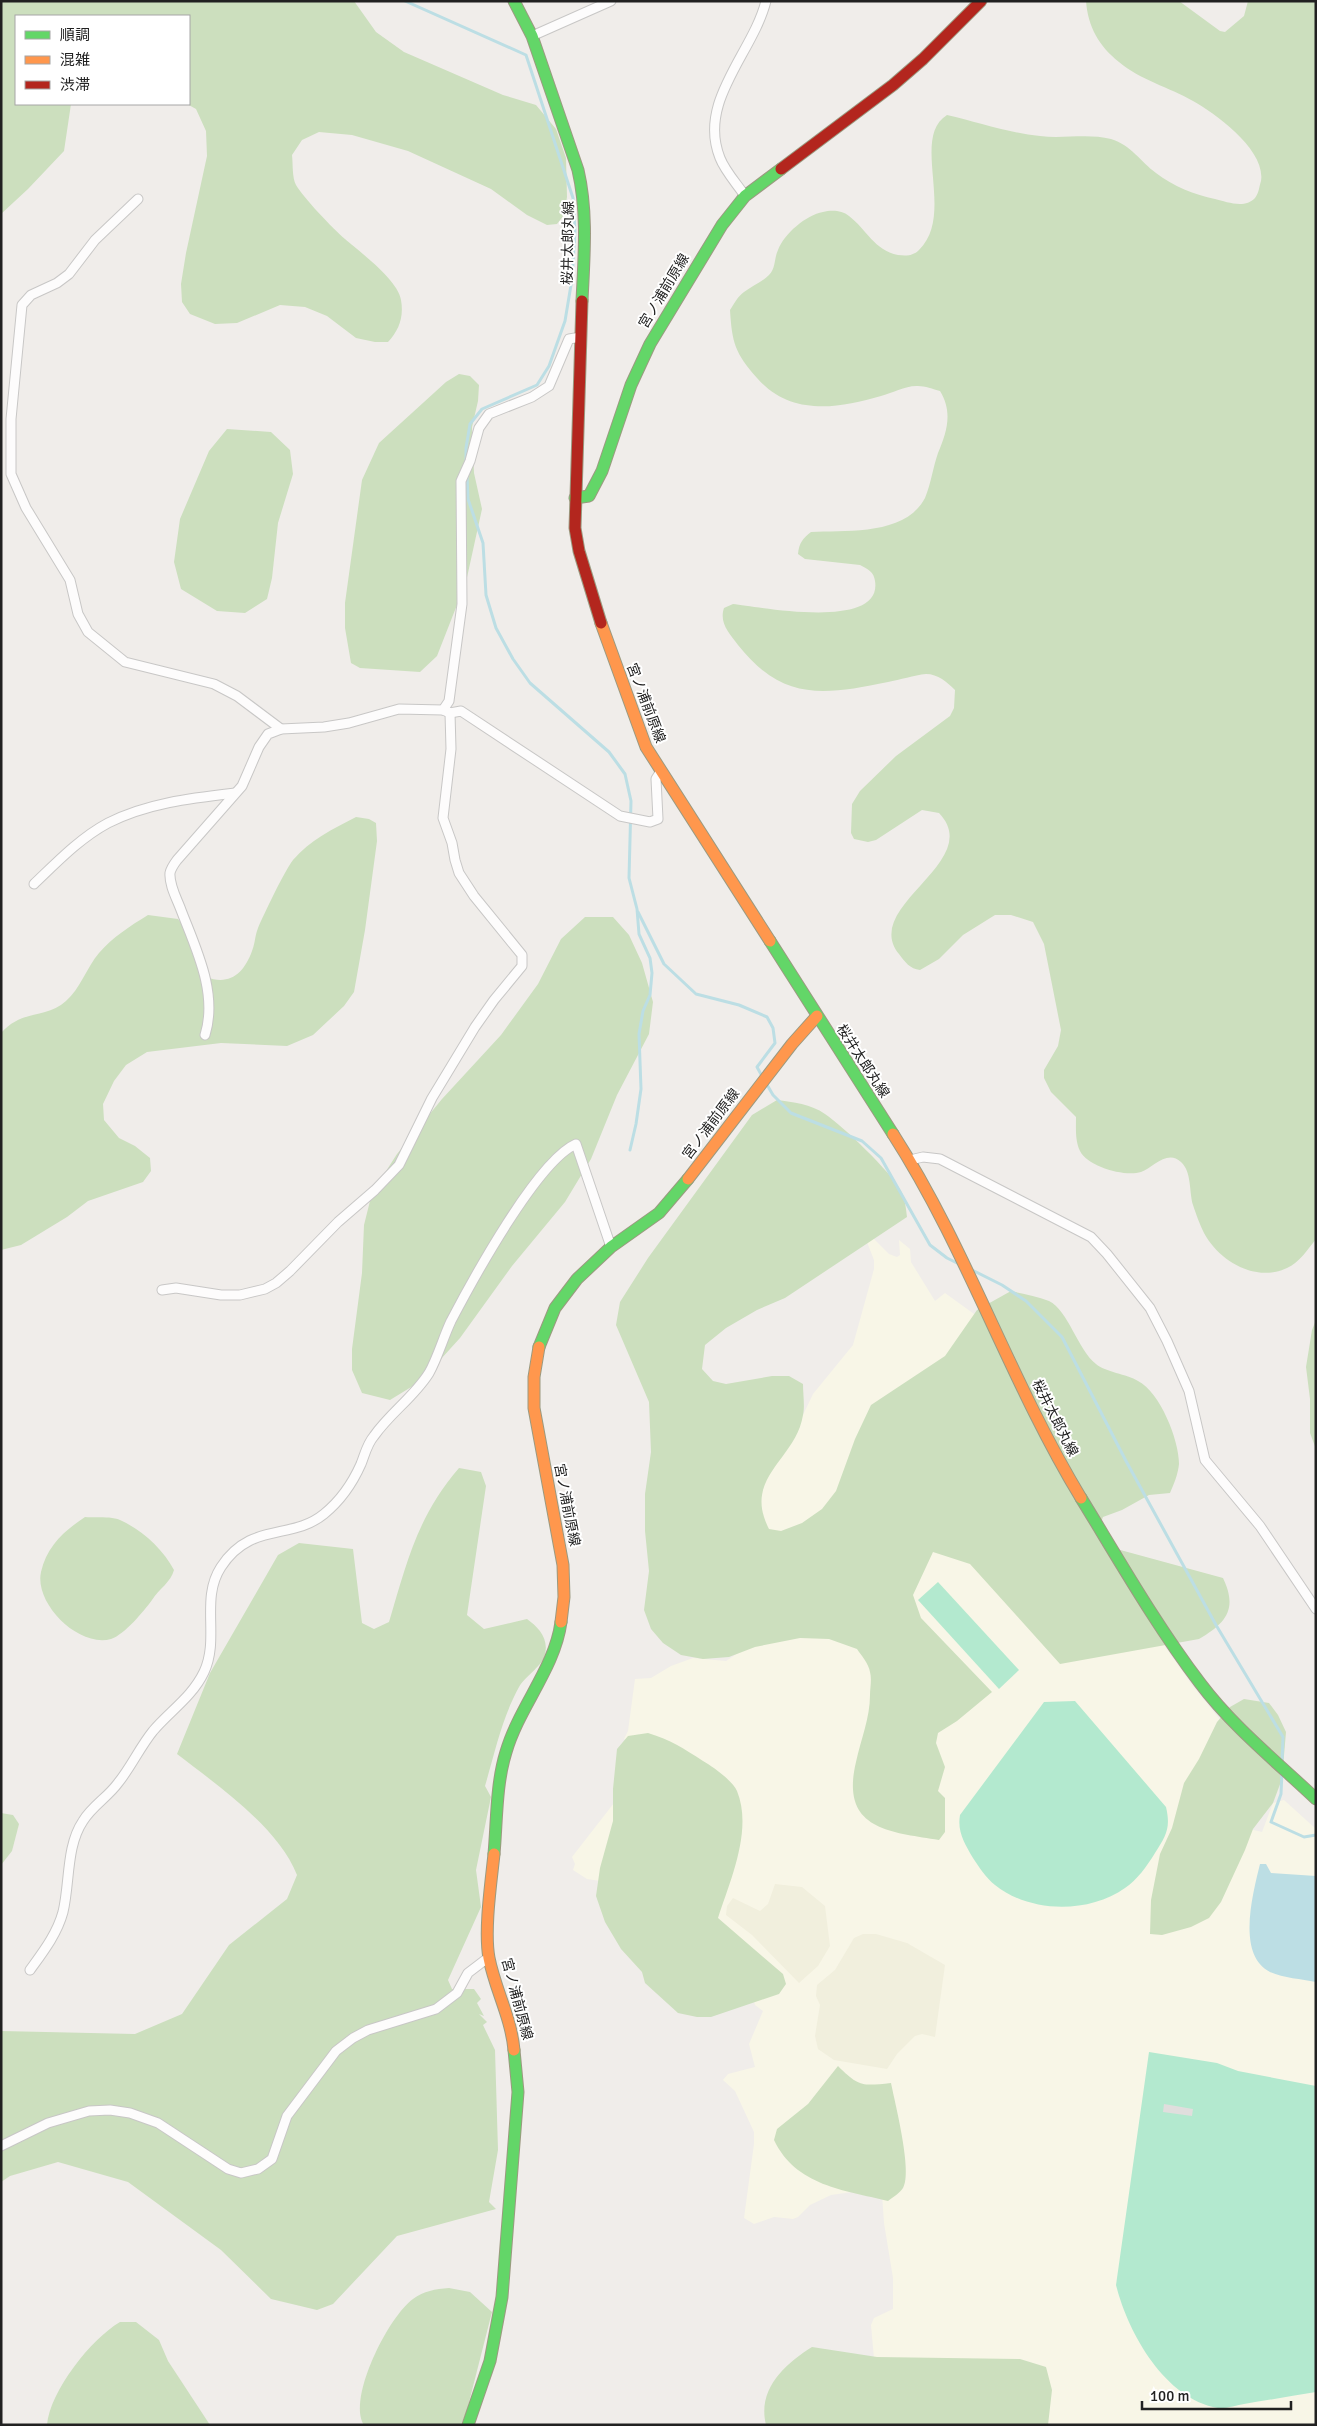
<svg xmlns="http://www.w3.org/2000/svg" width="1317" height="2426" viewBox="0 0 1317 2426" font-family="Signika,'Noto Sans JP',sans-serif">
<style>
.education{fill:#f8f6e7}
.farmland{fill:#f1efdd}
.forest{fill:#ccdfbe}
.pitch{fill:#b3e9cf}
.parking{fill:#e0dedd}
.water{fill:#bcdee4}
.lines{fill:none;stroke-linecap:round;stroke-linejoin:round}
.stream{stroke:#bcdee4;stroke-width:3}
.street-casing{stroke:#c8c7c6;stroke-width:11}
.fast-casing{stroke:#9b9a80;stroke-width:13}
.slow-casing{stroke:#9b9a80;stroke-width:13}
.jam-casing{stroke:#9b9a80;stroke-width:13}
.street{stroke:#fdfcfc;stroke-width:9}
.fast{stroke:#63d668;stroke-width:11}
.slow{stroke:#ff974d;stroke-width:11}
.jam{stroke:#b3261e;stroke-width:11}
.labels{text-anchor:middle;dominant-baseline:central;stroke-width:4;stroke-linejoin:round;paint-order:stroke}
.street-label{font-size:14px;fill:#212121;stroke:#fff}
</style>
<rect width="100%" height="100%" fill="#f0edea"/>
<polygon class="education" points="868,1233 889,1254 897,1257 900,1255 899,1240 910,1249 911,1262 935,1301 945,1293 981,1319 1025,1418 1149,1624 1192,1685 1234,1737 1245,1828 1262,1832 1273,1803 1284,1800 1316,1829 1316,2425 861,2425 876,2381 871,2325 874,2318 893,2309 893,2278 884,2223 881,2179 858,2179 852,2192 831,2195 810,2205 798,2217 793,2219 774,2217 754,2224 744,2218 754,2144 754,2132 735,2091 723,2080 728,2074 755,2067 749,2044 763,2011 755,2005 754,2001 607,1882 587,1879 573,1870 575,1864 572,1857 621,1794 630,1742 624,1739 628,1731 635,1679 651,1678 671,1666 693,1658 726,1661 771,1631 720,1567 788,1427 803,1415 813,1394 853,1345 874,1269 874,1260 867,1242"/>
<g class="farmland">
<polygon points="775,1884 802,1887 825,1906 830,1946 818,1966 799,1983 752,1935 726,1915 727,1906 733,1898 760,1911 768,1904"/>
<polygon points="863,1934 876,1934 907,1943 945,1965 935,2037 922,2034 915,2036 897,2054 887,2069 834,2060 818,2049 815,2036 820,2005 816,1996 817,1985 835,1970 854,1938"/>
</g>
<g class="forest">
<path d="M 1,1 L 354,1 L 376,32 L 404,52 L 503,95 L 536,105 L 556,129 L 566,158 L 567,197 L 564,215 L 557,224 L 547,225 L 527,215 L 491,189 L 408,151 L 352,135 L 319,132 L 302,140 L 292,155 C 293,163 292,178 296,185 C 302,196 334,230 345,239 C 360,252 398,280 401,300 C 404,317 399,330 388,342 L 375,342 L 356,338 L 327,316 L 305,307 L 280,305 L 237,323 L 215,324 L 190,314 L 182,302 L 181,284 L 186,253 L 207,156 L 206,131 L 196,109 L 187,104 L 189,16 L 16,16 L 16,104 L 71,104 L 64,151 L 28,189 L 1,214 Z"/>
<path d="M 1086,1 L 1179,1 L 1220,31 L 1225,32 L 1244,16 L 1248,1 L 1316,1 L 1316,1239 C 1308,1249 1299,1263 1287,1268 C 1256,1283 1219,1261 1204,1233 C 1200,1225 1196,1214 1193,1205 C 1189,1192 1192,1172 1181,1162 C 1167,1149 1153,1168 1141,1172 C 1125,1177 1088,1167 1080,1151 C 1075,1141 1076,1128 1076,1117 L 1051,1092 L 1044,1078 L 1044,1070 L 1058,1046 L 1061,1030 L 1044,944 L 1033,922 L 1011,915 L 995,915 L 963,935 L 939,959 L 920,970 C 910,969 905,962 899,954 C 860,906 986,862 939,813 L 922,810 L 876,840 L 868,842 L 854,839 L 851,833 L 852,804 L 860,791 L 896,756 L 950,716 L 954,708 L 955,690 C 947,682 938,674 926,674 C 914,675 900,680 888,682 C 824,695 783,702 738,645 C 729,633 719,623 724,608 L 733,604 C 761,607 883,631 875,581 C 874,572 868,569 860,565 L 805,559 L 798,554 C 799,543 803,538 811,532 C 847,530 905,536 925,498 C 931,484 933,467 938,453 C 947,432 953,412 940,391 C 933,389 925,386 918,386 C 907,385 892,393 881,396 C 837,409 790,416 757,378 C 735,353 732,343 730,310 C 734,304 738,296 744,292 C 752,286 762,282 769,275 C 776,268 774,258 778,250 C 784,234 806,215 823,212 C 831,210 842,210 849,216 C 867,230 874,250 898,255 C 906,256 913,256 919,250 C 956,214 910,138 947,115 C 977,122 1009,133 1040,136 C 1063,139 1088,133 1111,139 C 1131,145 1141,162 1156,173 C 1173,186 1195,195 1215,199 C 1227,202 1245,209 1255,198 C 1259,193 1259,187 1261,181 C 1266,150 1216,114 1193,101 C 1169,87 1140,80 1119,62 C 1099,46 1088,27 1086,1 Z"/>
<polygon points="459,374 470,376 479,385 478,401 472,427 474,473 482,509 466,582 437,656 420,672 360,668 351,663 345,628 345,603 362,480 379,443 446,382"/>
<polygon points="227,429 271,432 290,450 293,474 278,523 272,578 267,599 245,613 217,611 181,589 174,562 180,519 209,451"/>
<path d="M 356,817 L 369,819 L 376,823 L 377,841 L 365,930 L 354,992 L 344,1006 L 313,1035 L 287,1046 L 221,1043 L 147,1052 L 126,1065 L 114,1081 L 103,1104 L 104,1120 L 119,1138 L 135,1146 L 150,1158 L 151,1171 L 143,1182 L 88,1201 L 67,1217 L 21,1245 L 1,1250 L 1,1033 C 22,1009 46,1019 66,1001 C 80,989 87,967 99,953 C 113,937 130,926 148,915 L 178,919 L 194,940 L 206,977 C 230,986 244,973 252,951 C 255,944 255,935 258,928 C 264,914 284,872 293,860 C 310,840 333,829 356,817 Z"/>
<polygon points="585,917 613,917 629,935 642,963 653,1002 649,1034 617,1095 591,1159 565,1202 512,1266 460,1338 421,1381 390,1400 362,1393 352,1370 352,1349 362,1273 364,1225 372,1193 397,1154 442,1099 501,1035 538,984 561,939"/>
<path d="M 777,1100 C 793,1102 811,1104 825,1114 C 844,1127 890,1171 901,1191 C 905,1199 906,1208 907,1217 L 785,1298 L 757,1310 L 726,1328 L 705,1345 L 702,1369 L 713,1381 L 726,1384 L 772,1376 L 789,1376 L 803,1384 C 803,1394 805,1406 803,1415 C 796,1460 742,1477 769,1529 L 781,1531 L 802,1523 L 822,1509 L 836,1491 L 855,1439 L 871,1405 L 945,1356 L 977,1310 L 1011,1291 C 1023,1294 1037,1296 1049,1301 C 1068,1310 1078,1350 1096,1364 C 1105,1372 1127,1374 1138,1381 C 1160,1392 1179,1440 1179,1464 C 1178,1474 1174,1484 1170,1493 L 1149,1495 L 1122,1510 L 1103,1517 L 1097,1533 L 1102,1545 L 1223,1578 C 1238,1609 1226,1623 1199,1639 L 1060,1664 L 970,1564 L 933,1552 L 913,1595 L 921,1618 L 992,1692 L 957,1721 L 938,1733 L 936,1743 L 945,1767 L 938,1791 L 945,1798 L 945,1832 L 939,1840 C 888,1832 840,1829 856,1762 C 861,1739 870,1718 870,1695 C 870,1688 872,1679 870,1672 C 869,1664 861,1655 857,1649 L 829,1639 L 800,1638 L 755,1647 L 729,1657 L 703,1659 L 681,1655 L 663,1643 L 651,1629 L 644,1610 L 649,1571 L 645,1531 L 645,1494 L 651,1452 L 649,1402 L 616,1325 L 620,1302 L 648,1258 L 752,1115 Z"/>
<polygon points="1316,1320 1316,1449 1310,1433 1310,1399 1306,1367 1312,1330"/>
<path d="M 459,1468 L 481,1472 L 486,1486 L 467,1615 L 484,1629 L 527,1619 C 538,1627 549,1638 545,1654 C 543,1666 525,1676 519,1687 C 502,1718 495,1752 485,1786 L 491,1797 L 476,1870 L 481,1907 L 448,1980 L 452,1989 L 474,1989 L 481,1999 L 477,2003 L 484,2016 L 479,2014 L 487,2022 L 483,2025 L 495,2050 L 498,2150 L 489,2202 L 496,2209 L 397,2236 L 333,2304 L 317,2310 L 271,2299 L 221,2250 L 128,2182 L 58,2162 L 10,2176 L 1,2182 L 1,2031 L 135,2034 L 182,2014 L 229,1945 L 287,1899 L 297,1875 C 278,1827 217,1785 177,1754 L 210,1673 L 278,1555 L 299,1543 L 353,1549 L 362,1623 L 374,1629 L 389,1622 C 407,1562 417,1517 459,1468 Z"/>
<path d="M 85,1517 C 95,1518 111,1516 120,1520 C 142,1530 163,1549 174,1570 C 171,1582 159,1589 152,1600 C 144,1611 124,1635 111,1639 C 78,1648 34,1603 41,1572 C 47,1546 64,1531 85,1517 Z"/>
<polygon points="1244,1699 1269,1703 1278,1715 1286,1732 1282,1779 1273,1803 1253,1829 1245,1850 1221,1902 1209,1918 1191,1927 1162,1935 1150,1934 1151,1900 1160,1854 1172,1828 1184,1783 1199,1759 1217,1722 1230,1707"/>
<path d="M 648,1733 C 671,1740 683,1748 703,1761 C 712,1766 733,1781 737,1791 C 753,1830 730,1881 718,1918 L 783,1974 L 786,1984 L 779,1994 L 711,2017 L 697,2017 L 678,2013 L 645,1983 L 642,1972 L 621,1949 L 605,1922 L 596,1896 L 600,1868 L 613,1821 L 613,1789 L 617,1749 L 628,1736 Z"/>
<polygon points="1,1813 13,1815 19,1824 12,1851 1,1865"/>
<path d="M 838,2066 C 859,2087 862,2086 891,2083 C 895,2103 913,2173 903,2188 C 900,2193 893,2197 888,2201 C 844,2190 796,2186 774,2140 L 777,2129 L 808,2104 Z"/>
<path d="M 449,2288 L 470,2292 L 492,2312 L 467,2410 L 461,2425 L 364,2425 C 347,2398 389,2316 413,2299 C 424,2291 435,2289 449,2288 Z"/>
<path d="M 120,2322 L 136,2322 L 159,2340 L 168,2361 L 210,2425 L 47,2425 C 50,2391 91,2339 120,2322 Z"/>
<path d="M 812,2347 L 877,2357 L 1020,2359 L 1046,2367 L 1052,2390 L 1048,2425 L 766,2425 C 757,2389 785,2364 812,2347 Z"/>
</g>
<g class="pitch">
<polygon points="938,1582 1019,1670 999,1689 918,1600"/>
<path d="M 1075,1701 L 1166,1807 C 1171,1828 1166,1836 1155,1853 C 1147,1866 1137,1880 1125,1888 C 1088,1914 1030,1913 995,1885 C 986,1878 979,1867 973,1858 C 965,1844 957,1832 960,1815 L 1044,1702 Z"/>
<path d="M 1149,2052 L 1217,2063 L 1238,2071 L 1316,2086 L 1316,2392 C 1292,2396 1268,2400 1244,2404 C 1237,2405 1226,2409 1218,2408 C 1165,2399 1128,2333 1116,2285 Z"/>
</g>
<polygon class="parking" points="1164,2104 1193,2109 1192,2116 1163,2112"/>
<path class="water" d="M 1260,1864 L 1266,1864 L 1271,1873 L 1316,1876 L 1316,1982 C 1301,1979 1284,1978 1270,1972 C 1236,1955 1253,1893 1260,1864 Z"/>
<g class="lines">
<g class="stream">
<polyline points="405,1 526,55 573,198 575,231 572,279 565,321 549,366 537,385 482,409 470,424 466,448 466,462"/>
<polyline points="467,475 468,499 483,543 486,595 496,628 513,659 530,683 609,752 625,774 631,801 629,878 637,909 639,934 650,958 652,973 650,995 643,1011 639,1034 641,1089 636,1124 630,1150"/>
<polyline points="638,912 664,964 696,994 739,1005 767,1017 773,1028 775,1043 757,1067 763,1078"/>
<polyline points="766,1083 773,1095 791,1113 862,1141 881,1158 930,1245 947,1258 959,1264"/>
<polyline points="972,1270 1002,1285 1026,1301 1062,1337 1126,1461 1216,1625 1283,1737 1282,1763"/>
<polyline points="1282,1771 1281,1794 1271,1822 1304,1837 1316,1835"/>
</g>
<defs>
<g id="street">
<polyline points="532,36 611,1"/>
<path d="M 745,196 C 737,184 725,171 720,158 C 697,101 753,53 766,1"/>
<polyline points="138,199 95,240 69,274 57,283 31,295 22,305 11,419 11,474 26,508 70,580 78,614 88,632 125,662 214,684 237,696 281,729"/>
<polyline points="443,710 449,701 462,604 461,481 470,461 479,428 489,414 532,397 549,386 569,339 581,337"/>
<path d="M 34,884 C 57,862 80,838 108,823 C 147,803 192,798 235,793"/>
<path d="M 205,1035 C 218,993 196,949 181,910 C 177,899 169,885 170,873 C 171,868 174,864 177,860 L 242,786 L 259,747 L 268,734 L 281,729 L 324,727 L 349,723 L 399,709 L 443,710 L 450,713 L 461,711 L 620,816 L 650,822 L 658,819 L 656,779 L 661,771"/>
<polyline points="910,1160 923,1157 940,1159 1091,1237 1107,1254 1150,1308 1167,1341 1189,1391 1205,1460 1260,1526 1316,1609"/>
<polyline points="162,1290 176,1288 221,1295 240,1295 265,1289 276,1283 290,1271 338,1222 375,1190 399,1165 432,1098 475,1027 494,1000 522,966 522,955 474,896 459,873 455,860 452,843 443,818 451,749 450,713"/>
<path d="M 30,1970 C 43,1952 57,1934 63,1912 C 70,1883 66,1846 83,1821 C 92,1806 108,1797 118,1783 C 131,1767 140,1747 153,1731 C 170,1711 192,1697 204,1672 C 220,1638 200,1599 221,1567 C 251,1521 291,1541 324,1514 C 340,1501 353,1482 361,1464 C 365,1454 367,1444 374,1436 C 390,1413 414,1397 429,1373 C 438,1357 443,1338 451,1321 C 472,1281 537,1161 576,1144 L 611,1247"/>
<polyline points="1,2146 48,2123 89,2111 110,2110 130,2113 158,2123 228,2169 241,2173 258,2169 272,2159 287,2116 336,2051 353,2038 368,2030 436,2009 457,1993 468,1973 489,1957"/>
</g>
<g id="fast">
<path d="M 514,1 L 532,36 L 578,170 C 588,213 584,257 582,301"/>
<polyline points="575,498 589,496 602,471 631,385 650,344 722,225 745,196 781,169"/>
<polyline points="770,941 893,1134"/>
<polyline points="539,1347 555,1308 577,1279 611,1247 659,1213 688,1179"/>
<path d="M 1081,1498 C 1119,1560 1156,1625 1200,1683 C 1233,1727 1277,1762 1316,1799"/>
<path d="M 494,1854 C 497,1820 496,1784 506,1752 C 519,1707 555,1668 561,1622"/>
<polyline points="468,2425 490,2361 502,2297 518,2092 514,2050"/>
</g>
<g id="slow">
<polyline points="601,623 646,747 770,941"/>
<path d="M 893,1134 C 967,1249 1010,1381 1081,1498"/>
<polyline points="688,1179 792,1044 817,1016"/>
<polyline points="539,1347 534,1377 534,1408 563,1565 564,1597 561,1622"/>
<path d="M 494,1854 C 491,1883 484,1930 489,1958 C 495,1989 511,2017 514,2050"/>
</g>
<g id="jam">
<polyline points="781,169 893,85 923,59 981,1"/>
<polyline points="582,301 575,528 579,551 601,623"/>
</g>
</defs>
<use href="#street" class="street-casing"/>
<use href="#fast" class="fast-casing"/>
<use href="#slow" class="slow-casing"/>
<use href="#jam" class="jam-casing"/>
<use href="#street" class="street"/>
<use href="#fast" class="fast"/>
<use href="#slow" class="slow"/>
<use href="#jam" class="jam"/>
</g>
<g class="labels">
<g class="street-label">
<text transform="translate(568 243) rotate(-89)">桜井太郎丸線</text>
<text transform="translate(664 291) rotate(-59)">宮ノ浦前原線</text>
<text transform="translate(646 703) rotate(69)">宮ノ浦前原線</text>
<text transform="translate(863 1061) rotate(57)">桜井太郎丸線</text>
<text transform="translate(711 1124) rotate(-53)">宮ノ浦前原線</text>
<text transform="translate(1055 1418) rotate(63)">桜井太郎丸線</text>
<text transform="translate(567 1505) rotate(79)">宮ノ浦前原線</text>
<text transform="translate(517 1999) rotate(75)">宮ノ浦前原線</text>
</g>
</g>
<rect width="1317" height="2426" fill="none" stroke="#212121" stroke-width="5"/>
<rect x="15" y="15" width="175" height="90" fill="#ffffff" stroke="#a6a6a6"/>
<rect x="25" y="31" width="25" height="8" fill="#63d668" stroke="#a6a6a6"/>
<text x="60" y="40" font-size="15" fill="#212121">順調</text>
<rect x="25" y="56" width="25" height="8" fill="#ff974d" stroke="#a6a6a6"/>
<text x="60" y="65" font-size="15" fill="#212121">混雑</text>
<rect x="25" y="81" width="25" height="8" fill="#b3261e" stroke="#a6a6a6"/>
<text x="60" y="90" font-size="15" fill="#212121">渋滞</text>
<path d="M1142 2401v8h149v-8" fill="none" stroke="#212121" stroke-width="2.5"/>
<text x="1150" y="2401" font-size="15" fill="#212121" stroke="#ffffff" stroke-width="4" paint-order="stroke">100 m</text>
</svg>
